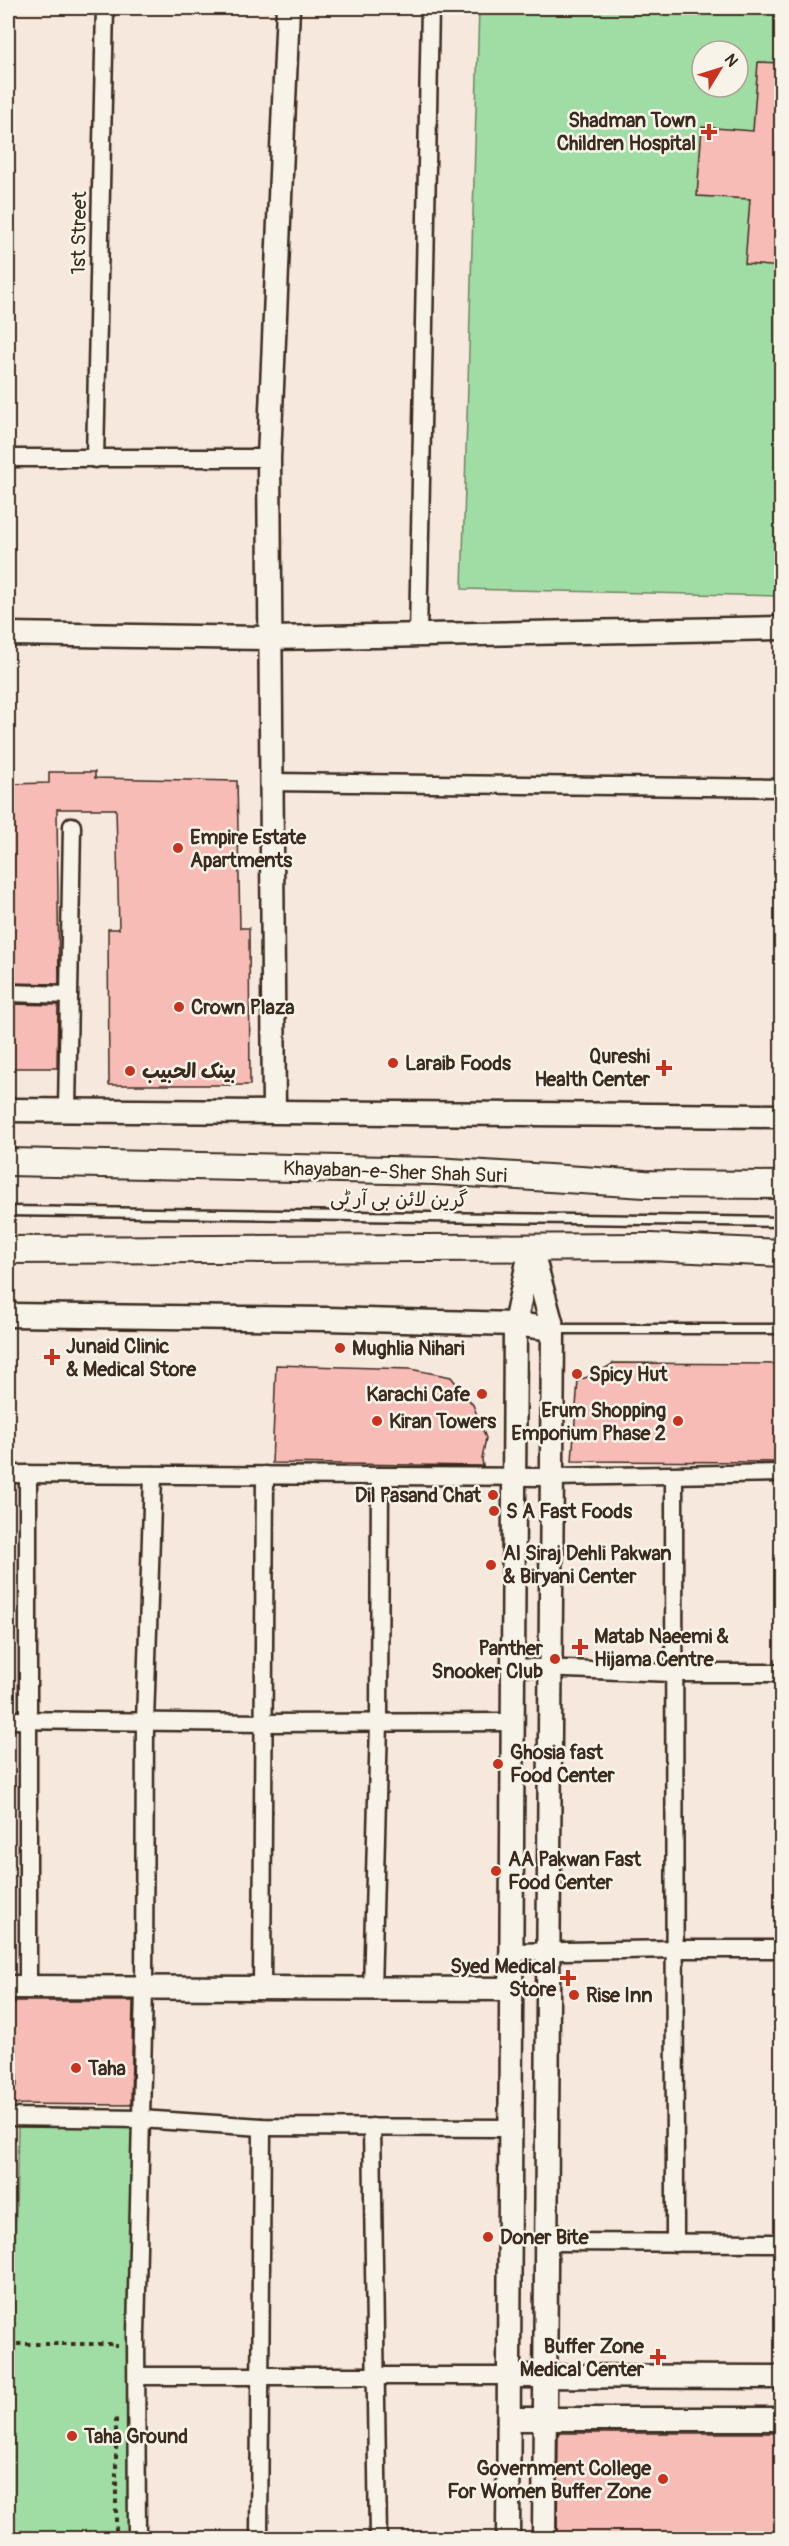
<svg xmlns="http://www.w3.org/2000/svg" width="789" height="2546" viewBox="0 0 789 2546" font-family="Pangolin,'Playpen Sans Arabic',sans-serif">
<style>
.green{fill:#a0dda5;stroke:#6e8462;stroke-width:1.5;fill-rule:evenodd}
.building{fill:#f8bcb6;stroke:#3b2a1e;stroke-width:1.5}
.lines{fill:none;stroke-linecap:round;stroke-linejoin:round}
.lane-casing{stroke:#3b2a1e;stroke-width:13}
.street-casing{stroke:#3b2a1e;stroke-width:21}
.secondary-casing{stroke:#3b2a1e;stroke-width:27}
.primary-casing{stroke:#3b2a1e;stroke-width:30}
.path{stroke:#3b2a1e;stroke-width:4;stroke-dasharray:4.5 4.5;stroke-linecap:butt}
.lane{stroke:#f7f3e8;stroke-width:8}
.street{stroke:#f7f3e8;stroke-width:16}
.secondary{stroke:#f7f3e8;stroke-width:22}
.primary{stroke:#f7f3e8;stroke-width:26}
.poi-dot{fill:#c8321e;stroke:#f7f3e8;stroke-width:2}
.labels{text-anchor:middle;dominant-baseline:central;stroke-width:5;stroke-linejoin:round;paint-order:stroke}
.poi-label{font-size:20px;font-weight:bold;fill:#3b2a1e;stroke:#f7f3e8;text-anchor:start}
.street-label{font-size:20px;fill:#3b2a1e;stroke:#f7f3e8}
</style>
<rect width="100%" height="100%" fill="#f7e8de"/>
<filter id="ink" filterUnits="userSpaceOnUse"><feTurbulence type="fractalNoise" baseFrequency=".0167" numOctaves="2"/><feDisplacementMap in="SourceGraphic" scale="12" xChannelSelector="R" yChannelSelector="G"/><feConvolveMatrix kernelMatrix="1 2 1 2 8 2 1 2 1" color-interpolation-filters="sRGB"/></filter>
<g filter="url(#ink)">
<g class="green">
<path d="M 479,8 L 781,8 L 781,596 L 462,589 ZM 702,51 L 738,51 L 738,87 L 702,87 Z"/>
<polygon points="18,2127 140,2127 137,2538 8,2538 8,2333 13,2333"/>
</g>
<g class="building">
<polygon points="758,62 782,63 782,267 745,264 750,199 697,196 702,127 753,131"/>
<polygon points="49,772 95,772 95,778 237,781 240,928 249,928 250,1085 109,1085 108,929 119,929 116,809 57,809 59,984 8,983 8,784 49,783"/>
<polygon points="8,1004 58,1005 57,1068 8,1068"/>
<polygon points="614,1363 782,1364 782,1462 572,1461 578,1380 594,1375"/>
<polygon points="276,1365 410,1369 451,1377 473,1405 486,1438 482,1459 483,1466 272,1463"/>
<polygon points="15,2001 133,2001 131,2105 8,2104 8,2085 17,2086 16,2049 8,2049 8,2004 15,2004"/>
<polygon points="558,2433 782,2433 782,2538 557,2538"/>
</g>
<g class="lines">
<defs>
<g id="lane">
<polyline points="8,1211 782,1222"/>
<polyline points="554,1329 782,1329"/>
</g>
<g id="street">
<polyline points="8,458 269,458"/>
<polyline points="95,459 105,8"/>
<polyline points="418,637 430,8"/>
<polyline points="272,782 782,788"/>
<polyline points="8,993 69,995 67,1110"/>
<polyline points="69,995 72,826"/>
<polyline points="8,1474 551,1477 782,1473"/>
<polyline points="28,1474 28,1987"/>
<path d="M 674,1476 C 673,1732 676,1987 675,2243"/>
<polyline points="513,1667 673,1673 782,1673"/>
<polyline points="8,1720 263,1723 513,1722"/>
<polyline points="511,1952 676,1949 782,1949"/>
<polyline points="262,1988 265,1475"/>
<polyline points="372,1990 379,1723 380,1476"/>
<polyline points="8,2117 140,2119 262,2127 510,2128"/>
<polyline points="372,2127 378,2538"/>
<polyline points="547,2242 782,2243"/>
<polyline points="137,2376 509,2376"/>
<polyline points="137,2538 136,2335 144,1988 145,1722 153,1475"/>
<polyline points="259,2538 262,2127"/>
</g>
<g id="secondary">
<polyline points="8,634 271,638 782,628"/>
<polyline points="8,1110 782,1116"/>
<polyline points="274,1111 269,458 288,8"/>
<polyline points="531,1248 553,1329 544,2538"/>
<polyline points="8,1315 327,1319 515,1324 553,1329"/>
<polyline points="8,1987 511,1989"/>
<polyline points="509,2376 782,2377"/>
<polyline points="509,2419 782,2419"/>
<polyline points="508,2538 515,1324 530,1252"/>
</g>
<g id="primary">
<polyline points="8,1162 435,1171 645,1184 782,1185"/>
<polyline points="8,1250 650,1247 782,1253"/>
</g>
</defs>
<use href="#lane" class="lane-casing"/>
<use href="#street" class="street-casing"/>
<use href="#secondary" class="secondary-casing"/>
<use href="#primary" class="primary-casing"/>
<g class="path">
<polyline points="8,2344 116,2344 116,2347"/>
<polyline points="112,2538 116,2535 116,2418"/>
</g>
<use href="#lane" class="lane"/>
<use href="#street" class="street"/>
<use href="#secondary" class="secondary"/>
<use href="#primary" class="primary"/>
</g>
</g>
<g class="poi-dot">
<path d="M706 123h6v6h6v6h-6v6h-6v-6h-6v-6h6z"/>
<circle cx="178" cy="848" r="6"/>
<circle cx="179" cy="1007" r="6"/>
<circle cx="393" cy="1063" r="6"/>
<path d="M661 1059h6v6h6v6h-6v6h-6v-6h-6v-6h6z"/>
<circle cx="130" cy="1071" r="6"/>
<circle cx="340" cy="1348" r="6"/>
<path d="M49 1348h6v6h6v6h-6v6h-6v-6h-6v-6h6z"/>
<circle cx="577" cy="1374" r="6"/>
<circle cx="482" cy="1394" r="6"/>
<circle cx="377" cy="1421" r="6"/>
<circle cx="678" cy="1421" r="6"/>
<circle cx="493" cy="1495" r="6"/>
<circle cx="494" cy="1511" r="6"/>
<circle cx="491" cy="1565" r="6"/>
<path d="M577 1638h6v6h6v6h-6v6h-6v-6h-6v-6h6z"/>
<circle cx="555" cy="1659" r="6"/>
<circle cx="498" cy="1764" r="6"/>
<circle cx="496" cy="1871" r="6"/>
<path d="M565 1969h6v6h6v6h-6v6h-6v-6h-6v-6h6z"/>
<circle cx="574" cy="1995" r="6"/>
<circle cx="76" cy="2068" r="6"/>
<circle cx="488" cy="2237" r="6"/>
<path d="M655 2348h6v6h6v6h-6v6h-6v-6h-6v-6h6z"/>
<circle cx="72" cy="2436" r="6"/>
<circle cx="663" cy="2479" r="6"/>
</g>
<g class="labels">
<g class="poi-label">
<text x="696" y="120" text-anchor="end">Shadman Town<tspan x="696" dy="23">Children Hospital</tspan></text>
<text x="190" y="837">Empire Estate<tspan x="190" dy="23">Apartments</tspan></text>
<text x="191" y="1007">Crown Plaza</text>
<text x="650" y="1056" text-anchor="end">Qureshi<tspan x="650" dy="23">Health Center</tspan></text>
<text x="405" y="1063">Laraib Foods</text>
<text x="142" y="1071">بينک الحبيب</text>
<text x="66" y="1346">Junaid Clinic<tspan x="66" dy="23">&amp; Medical Store</tspan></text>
<text x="352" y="1348">Mughlia Nihari</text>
<text x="589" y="1374">Spicy Hut</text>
<text x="470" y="1394" text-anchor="end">Karachi Cafe</text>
<text x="666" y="1410" text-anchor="end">Erum Shopping<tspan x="666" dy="23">Emporium Phase 2</tspan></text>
<text x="389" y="1421">Kiran Towers</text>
<text x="481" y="1495" text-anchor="end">Dil Pasand Chat</text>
<text x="506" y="1511">S A Fast Foods</text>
<text x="503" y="1553">Al Siraj Dehli Pakwan<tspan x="503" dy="23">&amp; Biryani Center</tspan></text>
<text x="594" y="1636">Matab Naeemi &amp;<tspan x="594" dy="23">Hijama Centre</tspan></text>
<text x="543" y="1648" text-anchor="end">Panther<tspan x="543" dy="23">Snooker Club</tspan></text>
<text x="510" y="1752">Ghosia fast<tspan x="510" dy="23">Food Center</tspan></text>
<text x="508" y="1859">AA Pakwan Fast<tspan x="508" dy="23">Food Center</tspan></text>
<text x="556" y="1966" text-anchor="end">Syed Medical<tspan x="556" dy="23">Store</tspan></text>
<text x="586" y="1995">Rise Inn</text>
<text x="88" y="2068">Taha</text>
<text x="500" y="2237">Doner Bite</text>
<text x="644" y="2346" text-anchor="end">Buffer Zone<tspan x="644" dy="23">Medical Center</tspan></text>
<text x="84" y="2436">Taha Ground</text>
<text x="651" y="2468" text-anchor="end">Government College<tspan x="651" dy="23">For Women Buffer Zone</tspan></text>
</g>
<g class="street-label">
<text transform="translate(79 233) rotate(-89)">1st Street</text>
<text transform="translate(395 1172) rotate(2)">Khayaban-e-Sher Shah Suri</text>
<text transform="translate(399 1199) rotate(1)">گرین لائن بی آر ٹی</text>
</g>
</g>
<rect width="789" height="2546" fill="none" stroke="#f7f3e8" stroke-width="30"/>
<rect x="15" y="15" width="759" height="2516" fill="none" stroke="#3b2a1e" stroke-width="2" filter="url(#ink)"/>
<g transform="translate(720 69) rotate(52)"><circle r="28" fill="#f7f3e8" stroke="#aca397" stroke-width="1.5"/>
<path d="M0-4.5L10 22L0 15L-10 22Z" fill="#c8321e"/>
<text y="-9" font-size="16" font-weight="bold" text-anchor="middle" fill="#3b2a1e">N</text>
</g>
</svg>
